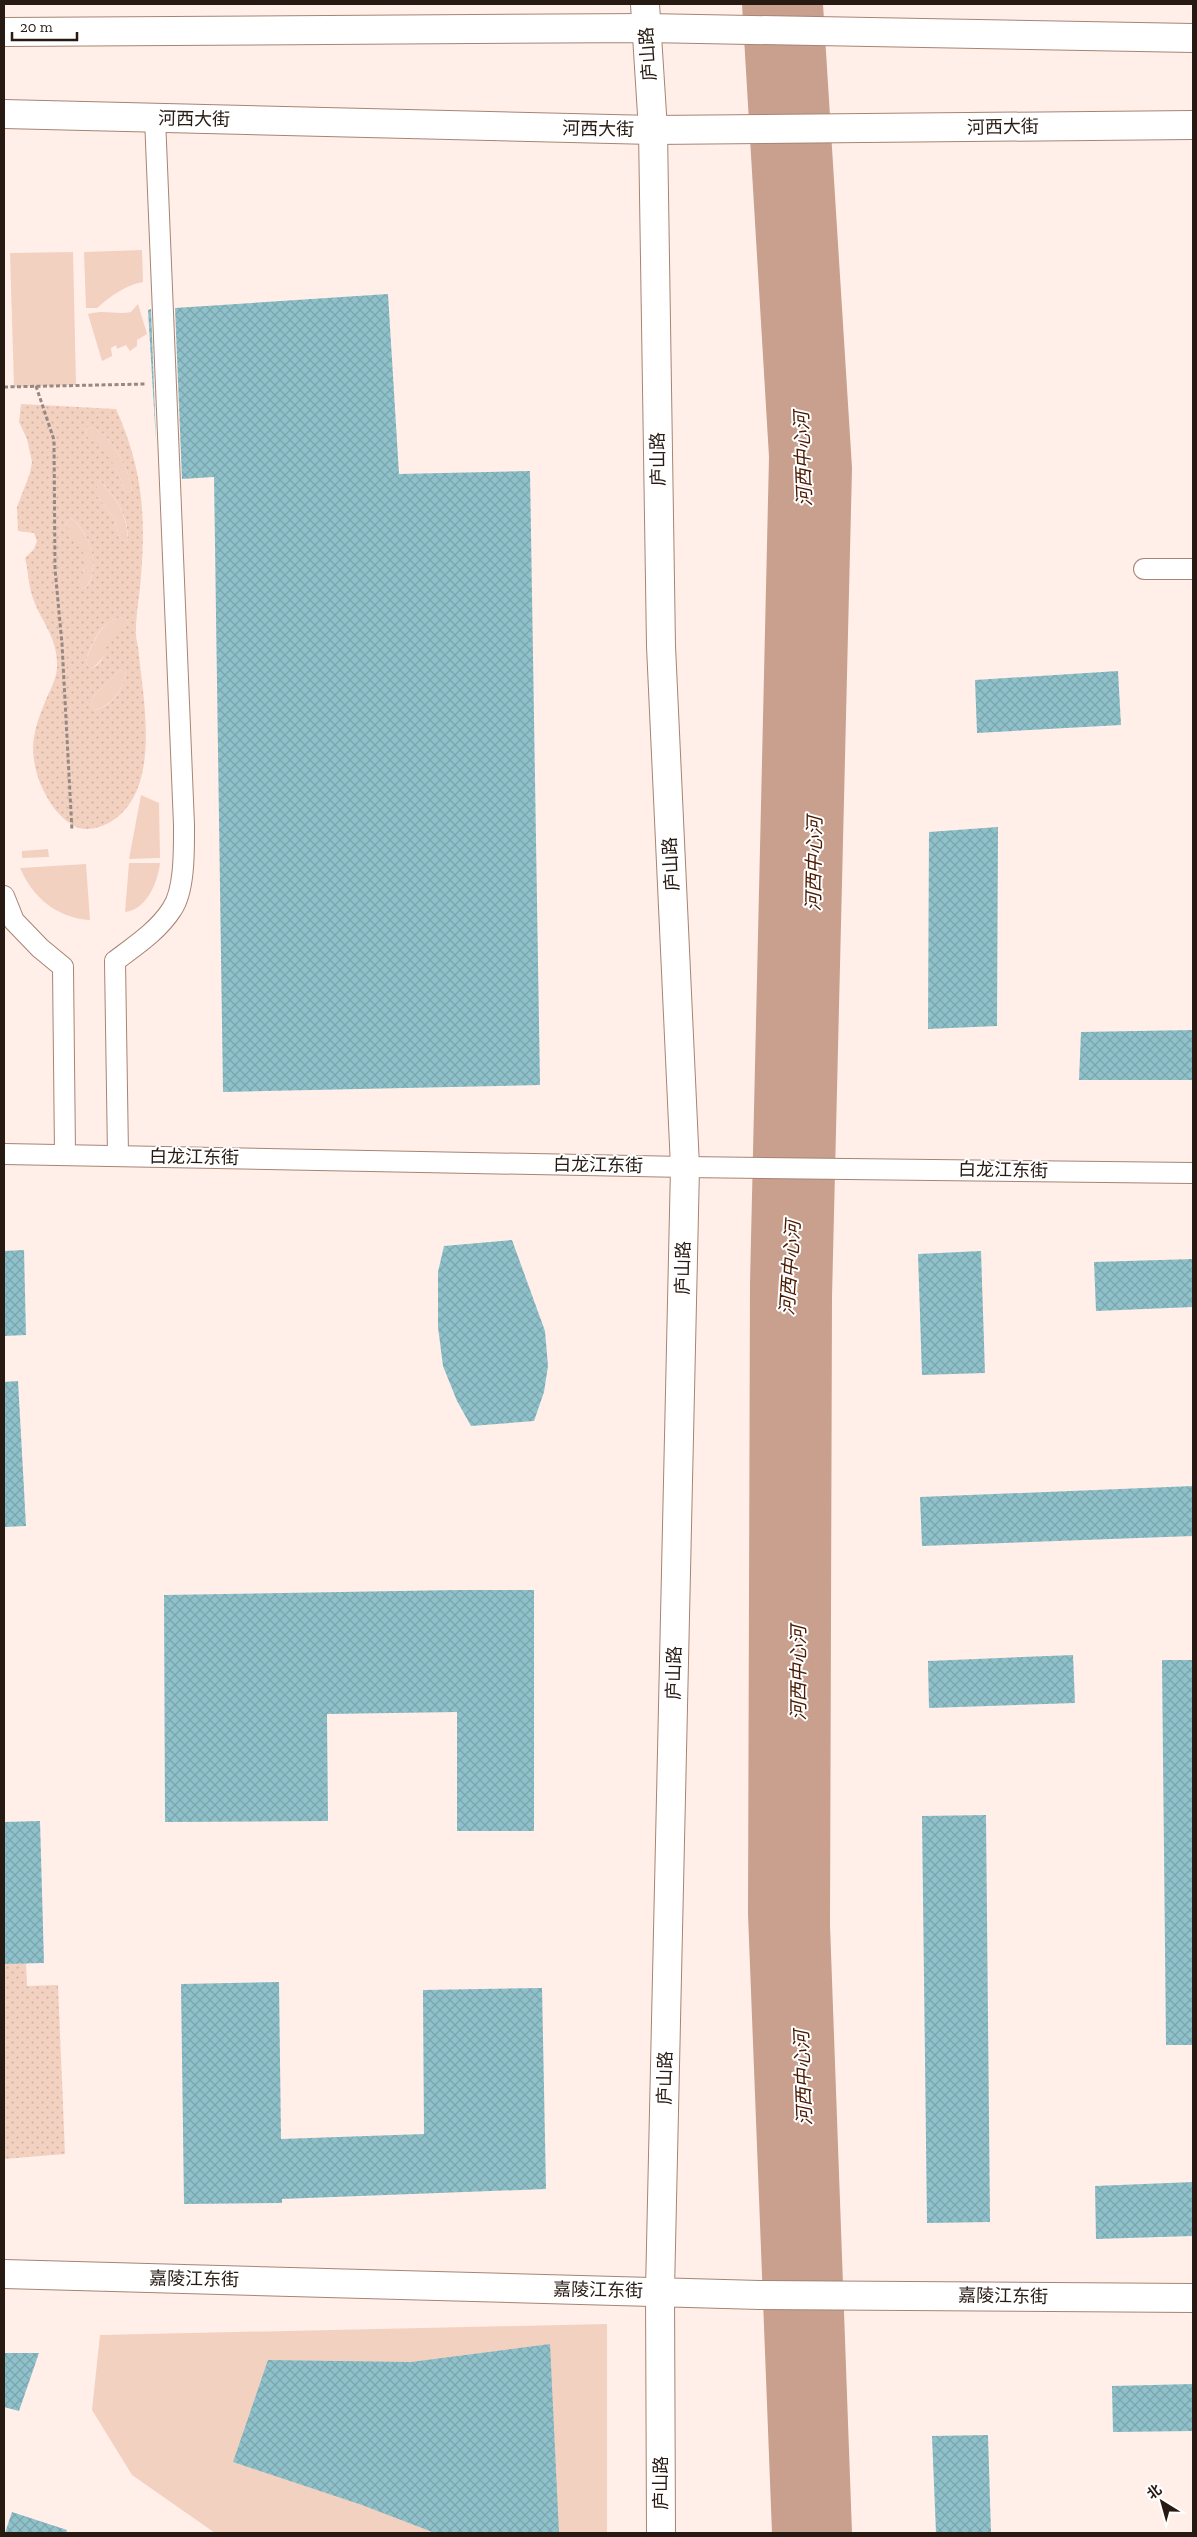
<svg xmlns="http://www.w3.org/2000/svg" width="1197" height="2537" viewBox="0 0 1197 2537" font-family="'Zilla Slab','Noto Sans SC',serif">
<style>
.grass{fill:#f3d1c1}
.park{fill:url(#park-dots);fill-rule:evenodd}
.water{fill:#c8a08d}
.building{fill:url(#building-cross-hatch)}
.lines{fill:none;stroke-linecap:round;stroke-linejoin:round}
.street-casing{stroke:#a68474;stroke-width:22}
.secondary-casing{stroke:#a68474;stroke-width:30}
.primary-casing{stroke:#a68474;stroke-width:30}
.path{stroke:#978881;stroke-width:3;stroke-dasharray:4 2.5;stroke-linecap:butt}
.street{stroke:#fff;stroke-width:20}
.secondary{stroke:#fff;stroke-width:28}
.primary{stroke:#fff;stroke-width:28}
.labels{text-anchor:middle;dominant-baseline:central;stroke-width:4;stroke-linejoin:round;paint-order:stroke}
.street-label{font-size:18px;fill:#271a13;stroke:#fff}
.water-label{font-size:19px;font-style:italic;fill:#4a1900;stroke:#fff}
</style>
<defs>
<pattern id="park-dots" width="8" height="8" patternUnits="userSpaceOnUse" patternTransform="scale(1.25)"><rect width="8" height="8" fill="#f3d1c1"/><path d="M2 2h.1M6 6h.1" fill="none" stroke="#d0b3a5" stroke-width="1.8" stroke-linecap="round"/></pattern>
<pattern id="building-cross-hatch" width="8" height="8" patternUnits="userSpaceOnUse" patternTransform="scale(1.25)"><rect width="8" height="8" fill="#8fc1cb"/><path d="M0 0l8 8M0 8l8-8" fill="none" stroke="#7ba5ad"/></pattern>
</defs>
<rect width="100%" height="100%" fill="#ffefe8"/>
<g class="grass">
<path d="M 142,250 L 143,282 C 125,285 111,296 97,308 L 86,308 L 84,252 Z"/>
<polygon points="73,252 76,385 14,387 10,253"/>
<path d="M 138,304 L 147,334 L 137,340 L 137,346 L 130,351 L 126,345 L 117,349 L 116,345 L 111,348 L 112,356 L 102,361 L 88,314 C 106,309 116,315 131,312 Z"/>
<path d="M 87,427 C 108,425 132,474 132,492 L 124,491 C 120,468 103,450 86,436 Z"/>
<path d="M 97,479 C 114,493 130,518 127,542 L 119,537 L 114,518 L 97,496 Z"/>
<path d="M 71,518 C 91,535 101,565 86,588 L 82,587 L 80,580 L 84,570 L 66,526 L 67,521 Z"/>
<path d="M 125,617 L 128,621 L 127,626 C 106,639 108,660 90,669 L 86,661 C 93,642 102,618 125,617 Z"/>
<path d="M 120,670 L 126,673 C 123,689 111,706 95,710 L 91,703 L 94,696 Z"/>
<polygon points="141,795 159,803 160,858 129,859"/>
<polygon points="48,849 49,857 22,858 22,851"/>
<path d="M 129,863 L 160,863 C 158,881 147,910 125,912 Z"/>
<path d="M 86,864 L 90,920 C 57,918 33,898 20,868 Z"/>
<polygon points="607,2324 607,2533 215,2533 132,2475 92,2410 100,2335"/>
</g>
<g class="park">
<path d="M 21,404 L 116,409 C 142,467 146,513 141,576 C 140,594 136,612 136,630 C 135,638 139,647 139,656 C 144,703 160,786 115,819 C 105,826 92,831 79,828 C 61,822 47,800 40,783 C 27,748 34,728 48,695 C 52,687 57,676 57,666 C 58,635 38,619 31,592 C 28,581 28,569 25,558 L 34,549 L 37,541 L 34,533 L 18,531 L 17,507 L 30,473 L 32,462 L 27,439 L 19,422 ZM 87,427 C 108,425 132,474 132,492 L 124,491 C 120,469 104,448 86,436 ZM 97,479 C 114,492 131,520 127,542 L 119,537 L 114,518 L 97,496 ZM 71,518 C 91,534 101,566 86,588 L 82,587 C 80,578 84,572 85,563 C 85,549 74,537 66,526 L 67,521 ZM 125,617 L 128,621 C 126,629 116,630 111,636 C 101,648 109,661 90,669 L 86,661 C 92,642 102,618 125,617 ZM 120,670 L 126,673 C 123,689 111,707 95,710 L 91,703 L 94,696 Z"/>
<polygon points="26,1963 27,1986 58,1985 65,2154 4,2159 4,1964"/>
</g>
<polygon class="water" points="742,4 823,4 852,468 832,1297 830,1925 852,2533 772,2533 748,1914 750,1283 769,457"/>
<g class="building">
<polygon points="388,294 399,474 530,471 540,1085 223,1092 214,477 182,479 175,308"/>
<polygon points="151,309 156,441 148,310"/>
<polygon points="1118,671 1121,725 977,733 975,680"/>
<polygon points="998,827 997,1026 928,1029 929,832"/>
<polygon points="1193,1030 1193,1080 1079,1080 1081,1032"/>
<polygon points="512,1240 545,1331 548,1366 544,1392 534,1421 471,1426 457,1401 443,1366 438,1327 438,1272 444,1246"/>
<polygon points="24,1250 26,1335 4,1336 4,1251"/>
<polygon points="981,1251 985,1373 922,1375 918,1254"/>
<polygon points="1193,1259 1193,1307 1096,1311 1094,1262"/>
<polygon points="18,1381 26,1526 4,1527 4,1382"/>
<polygon points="1193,1486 1193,1536 922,1546 920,1497"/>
<polygon points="457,1590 534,1590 534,1831 457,1831 457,1712 327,1714 328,1821 165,1822 164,1595"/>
<polygon points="1073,1655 1075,1703 929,1708 928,1661"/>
<polygon points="1162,1660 1193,1660 1193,2045 1166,2045"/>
<polygon points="986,1815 990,2222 927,2223 922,1816"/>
<polygon points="40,1821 44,1963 4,1964 4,1822"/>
<polygon points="279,1982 281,2139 424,2134 423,1990 542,1988 546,2189 282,2199 282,2203 184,2204 181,1984"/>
<polygon points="1193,2182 1193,2236 1096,2239 1095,2186"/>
<polygon points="550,2344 559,2533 435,2533 362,2505 233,2462 268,2360 411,2362"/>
<polygon points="4,2353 39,2353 19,2411 4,2407"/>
<polygon points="1193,2384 1193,2431 1113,2432 1112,2386"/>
<polygon points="988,2435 991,2533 936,2533 932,2436"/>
<polygon points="12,2512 67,2530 66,2533 5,2533"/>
</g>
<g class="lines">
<defs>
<g id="street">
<polyline points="1144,569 1193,569"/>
<polyline points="4,896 14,921 40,948 63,967 65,1154"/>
<polyline points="4,1154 685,1167 1193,1173"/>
<path d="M 118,1155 L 115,961 C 135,946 158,931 172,909 C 185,890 184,849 184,825 L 155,118"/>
</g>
<g id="secondary">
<polyline points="645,4 653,130 661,646 685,1167 660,2291 661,2533"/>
<polyline points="4,2274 760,2295 1193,2298"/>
</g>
<g id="primary">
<polyline points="4,32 647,28 1193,38"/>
<polyline points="4,114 653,130 1193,125"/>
</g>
</defs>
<use href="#street" class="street-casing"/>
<use href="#secondary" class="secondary-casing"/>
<use href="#primary" class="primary-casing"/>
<g class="path">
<polyline points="36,386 54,440 55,569 62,644 72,831"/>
<polyline points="4,387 146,384"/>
</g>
<use href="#street" class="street"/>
<use href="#secondary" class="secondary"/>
<use href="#primary" class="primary"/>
</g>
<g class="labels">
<g class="street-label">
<text transform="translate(648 54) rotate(-94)">庐山路</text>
<text transform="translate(194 119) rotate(1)">河西大街</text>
<text transform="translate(1003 127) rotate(-1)">河西大街</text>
<text transform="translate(598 129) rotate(1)">河西大街</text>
<text transform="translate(658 459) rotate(-91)">庐山路</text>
<text transform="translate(671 864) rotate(-93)">庐山路</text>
<text transform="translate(194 1157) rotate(1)">白龙江东街</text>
<text transform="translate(598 1165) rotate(1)">白龙江东街</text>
<text transform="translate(1003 1170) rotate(1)">白龙江东街</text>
<text transform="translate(683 1268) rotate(-89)">庐山路</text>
<text transform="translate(674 1673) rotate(-89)">庐山路</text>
<text transform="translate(665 2078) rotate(-89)">庐山路</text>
<text transform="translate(194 2279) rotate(1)">嘉陵江东街</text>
<text transform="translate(598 2290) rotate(1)">嘉陵江东街</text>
<text transform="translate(1003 2296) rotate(1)">嘉陵江东街</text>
<text transform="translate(661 2483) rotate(-90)">庐山路</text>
</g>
<g class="water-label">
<text transform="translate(803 459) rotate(-92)">河西中心河</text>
<text transform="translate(814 864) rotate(-89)">河西中心河</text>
<text transform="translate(790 1268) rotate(-86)">河西中心河</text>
<text transform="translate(798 1673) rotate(-90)">河西中心河</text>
<text transform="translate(803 2078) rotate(-92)">河西中心河</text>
</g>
</g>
<rect width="1197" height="2537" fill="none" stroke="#271a13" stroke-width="10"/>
<g transform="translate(1162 2502) rotate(323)" stroke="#ffffff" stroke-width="4" paint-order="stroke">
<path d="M0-4L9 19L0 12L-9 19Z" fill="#271a13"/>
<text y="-8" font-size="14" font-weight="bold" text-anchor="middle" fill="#271a13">北</text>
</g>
<path d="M12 32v8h65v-8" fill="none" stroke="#271a13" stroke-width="2.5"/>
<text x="20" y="32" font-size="15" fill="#271a13" stroke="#ffffff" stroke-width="4" paint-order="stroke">20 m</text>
</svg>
